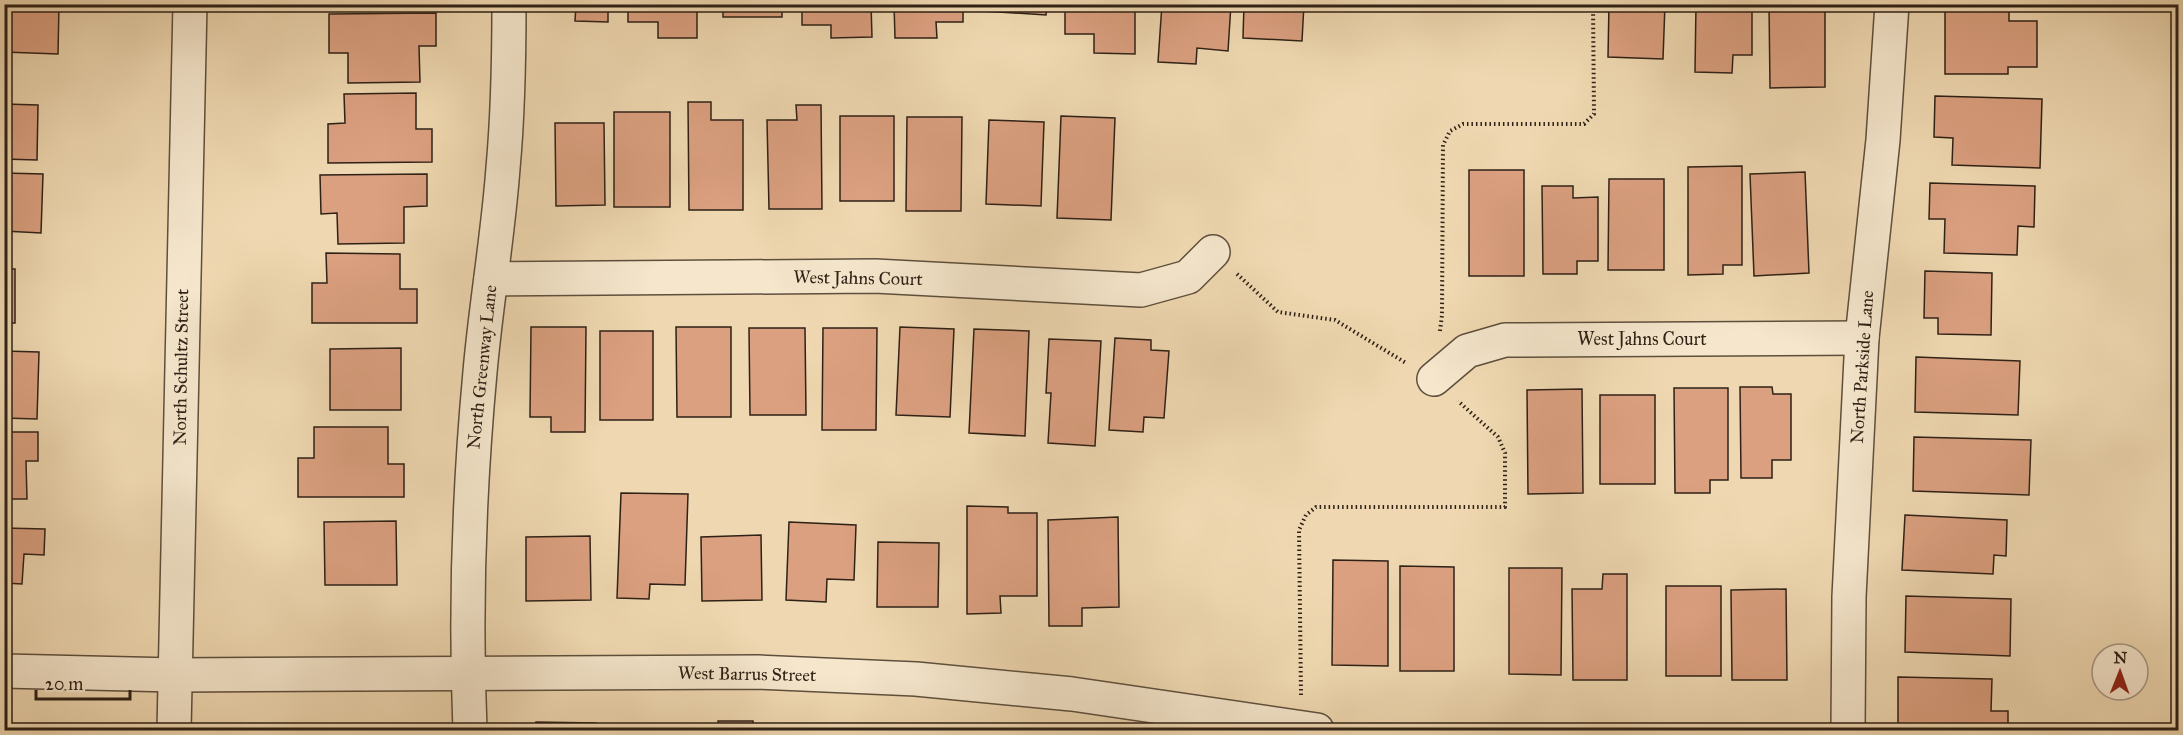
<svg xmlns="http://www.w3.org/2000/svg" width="2183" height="735" viewBox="0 0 2183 735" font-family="'IM FELL Great Primer',serif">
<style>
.building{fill:#dba080;stroke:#2e2116;stroke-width:1.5}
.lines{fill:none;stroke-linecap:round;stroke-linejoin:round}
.minor-casing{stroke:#5e4f3d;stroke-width:36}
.path{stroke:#2e2116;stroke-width:4;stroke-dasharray:1.5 3;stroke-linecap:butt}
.minor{stroke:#f5e6cc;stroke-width:33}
.labels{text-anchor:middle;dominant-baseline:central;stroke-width:6;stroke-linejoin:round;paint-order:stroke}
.street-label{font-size:18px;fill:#2e2116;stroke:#f5e6cc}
</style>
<rect width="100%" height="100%" fill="#efd8b1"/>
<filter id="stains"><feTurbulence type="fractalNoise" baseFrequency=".00333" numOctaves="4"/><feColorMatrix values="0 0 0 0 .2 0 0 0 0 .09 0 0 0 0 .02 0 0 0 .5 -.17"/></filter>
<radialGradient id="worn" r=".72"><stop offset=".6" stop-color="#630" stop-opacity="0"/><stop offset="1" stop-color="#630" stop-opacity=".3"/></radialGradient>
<g class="building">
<polygon points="4,4 59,4 58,54 4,52"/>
<polygon points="557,4 608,4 608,22 575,21 576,5"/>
<polygon points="628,4 697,4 697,38 658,38 658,22 628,22"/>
<rect x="723" y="4" width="59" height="13"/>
<polygon points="802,4 871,4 872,37 831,38 831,25 802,25"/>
<polygon points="894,4 963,4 963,22 936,22 937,38 895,38"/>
<polygon points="983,4 1047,4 1046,15 983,11"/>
<polygon points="1065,4 1135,4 1135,54 1094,53 1094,34 1065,34"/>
<polygon points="1162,4 1231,4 1228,51 1197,48 1196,64 1158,62"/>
<polygon points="1244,4 1304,4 1302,41 1243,38"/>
<polygon points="1609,4 1665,4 1663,59 1608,57"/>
<polygon points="1696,4 1752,4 1752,55 1733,55 1732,73 1695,72"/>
<polygon points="1769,4 1825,4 1825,87 1770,88"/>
<polygon points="1945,11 2009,11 2009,21 2037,21 2037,67 2008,67 2008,74 1945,74"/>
<polygon points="436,13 436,46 419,46 420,82 348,83 348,53 329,53 329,14"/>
<polygon points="416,93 416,129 432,129 432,162 328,163 328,124 345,123 344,94"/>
<polygon points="1935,96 2042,99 2040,168 1952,165 1953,138 1934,137"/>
<polygon points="688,102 711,102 711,120 743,120 743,210 689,210"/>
<polygon points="4,104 38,105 37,160 4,159"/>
<polygon points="796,105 821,105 822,209 769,209 767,120 797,120"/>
<rect x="614" y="112" width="56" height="95"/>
<rect x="840" y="116" width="54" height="85"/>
<polygon points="1061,116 1115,118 1111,220 1057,218"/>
<polygon points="907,117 962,117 961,211 906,211"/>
<polygon points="989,120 1044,122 1041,206 986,204"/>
<polygon points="555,123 604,123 605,205 556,206"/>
<polygon points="1742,166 1742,265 1723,265 1723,274 1688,275 1688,167"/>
<rect x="1469" y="170" width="55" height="106"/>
<polygon points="1805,172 1809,273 1754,276 1750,174"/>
<polygon points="4,173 43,174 41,233 4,231"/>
<polygon points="427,174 427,206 404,207 404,243 338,244 337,213 321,214 320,175"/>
<polygon points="1609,179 1664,179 1664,270 1608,270"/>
<polygon points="1930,183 2035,186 2034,227 2018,226 2017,255 1944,253 1945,219 1929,219"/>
<polygon points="1542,186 1573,186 1573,198 1598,197 1598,261 1577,261 1577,274 1543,274"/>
<polygon points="326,253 400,254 400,289 417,289 417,323 312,323 312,283 327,283"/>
<rect x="4" y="269" width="11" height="54"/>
<polygon points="1925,271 1992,273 1991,335 1938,334 1938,318 1924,318"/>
<polygon points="531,327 586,327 585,432 551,432 551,417 530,417"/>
<polygon points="676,327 731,327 731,417 677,417"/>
<polygon points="900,327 954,329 950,417 896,415"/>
<polygon points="749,328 805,328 806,415 750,415"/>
<polygon points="823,328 877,328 876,430 822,430"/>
<polygon points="974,329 1029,331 1025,436 969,433"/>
<rect x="600" y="331" width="53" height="89"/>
<polygon points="1115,338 1151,340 1151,350 1169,351 1164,418 1144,417 1143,432 1109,430"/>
<polygon points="1049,339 1101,341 1095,446 1048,443 1051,393 1046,393"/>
<polygon points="401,348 401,410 330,410 330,349"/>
<polygon points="4,351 39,352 37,419 4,418"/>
<polygon points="1916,357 2020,361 2018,415 1915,412"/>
<polygon points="1740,387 1772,387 1773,394 1791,394 1791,460 1772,460 1772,478 1741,478"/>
<polygon points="1674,388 1728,388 1728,480 1710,480 1710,493 1675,493"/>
<polygon points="1582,389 1583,493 1528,494 1527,390"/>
<rect x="1600" y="395" width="55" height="89"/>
<polygon points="314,427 388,427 388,464 404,464 404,497 298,497 298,458 314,458"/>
<polygon points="4,432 38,432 38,461 26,461 27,499 4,499"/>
<polygon points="1914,437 2031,440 2029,495 1913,491"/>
<polygon points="621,493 688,494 685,585 650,584 649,599 617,598"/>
<polygon points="967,506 1008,507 1008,513 1037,513 1037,596 1000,596 1001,613 967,614"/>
<polygon points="1905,515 2007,520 2006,556 1994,555 1993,574 1902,570"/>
<polygon points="1118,517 1119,607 1082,608 1082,626 1049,626 1048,520"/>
<polygon points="396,521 397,585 325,585 324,522"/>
<polygon points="789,522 856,525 854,580 827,579 826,602 786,600"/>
<polygon points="4,528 45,529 44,555 24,554 22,584 4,583"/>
<polygon points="761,535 762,600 702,601 701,537"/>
<polygon points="590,536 591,600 526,601 526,537"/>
<polygon points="878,542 939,543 938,607 877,607"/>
<polygon points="1333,560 1388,561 1388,666 1332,665"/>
<polygon points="1400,566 1454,567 1454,671 1400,671"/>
<polygon points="1509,568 1562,568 1561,675 1509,674"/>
<polygon points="1603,574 1627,574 1627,680 1573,680 1572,589 1602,589"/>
<rect x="1666" y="586" width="55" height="90"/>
<polygon points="1786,589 1787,680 1732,680 1731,590"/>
<polygon points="1906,596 2011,599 2010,656 1905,652"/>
<polygon points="1898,677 1992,679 1991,711 2008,711 2008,730 1898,730"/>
<polygon points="718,721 753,721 753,730 719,730"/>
<polygon points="536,722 596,723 596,730 536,730"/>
<polygon points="834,724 834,730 801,730 801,725"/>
<polygon points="640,725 673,725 673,730 641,730"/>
<polygon points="4,727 43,728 43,730 4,730"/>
</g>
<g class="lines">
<defs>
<g id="minor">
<polyline points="491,279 875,276 1141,290 1188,277 1213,252"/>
<polyline points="1434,379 1467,351 1505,340 1862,338"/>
<polyline points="4,671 174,675 758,672 916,679 1072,694 1317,730"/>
<polyline points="174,730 190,4"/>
<path d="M 470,730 C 465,611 469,491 480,372 C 486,304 498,236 503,168 C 508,114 509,59 509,4"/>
<polyline points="1848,730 1849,597 1862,338 1883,140 1892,4"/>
</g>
</defs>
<use href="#minor" class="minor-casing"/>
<g class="path">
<polyline points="1237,274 1278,312 1335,320 1406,363"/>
<polyline points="1440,331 1442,315 1443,145 1450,131 1463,124 1584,124 1594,114 1593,4"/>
<polyline points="1301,695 1299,530 1306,515 1316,507 1505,507 1505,453 1498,437 1458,401"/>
</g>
<use href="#minor" class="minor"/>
</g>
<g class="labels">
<g class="street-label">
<text transform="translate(858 278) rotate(1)">West Jahns Court</text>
<text x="1642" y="339">West Jahns Court</text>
<text transform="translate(181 367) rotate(-89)">North Schultz Street</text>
<text transform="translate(482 367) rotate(-84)">North Greenway Lane</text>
<text transform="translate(1862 367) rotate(-86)">North Parkside Lane</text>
<text transform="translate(747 674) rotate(1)">West Barrus Street</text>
</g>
</g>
<rect width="2183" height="735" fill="none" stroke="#efd8b1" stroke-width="24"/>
<rect x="6" y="6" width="2171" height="723" fill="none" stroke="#2e2116" stroke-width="3"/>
<rect x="12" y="12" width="2159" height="711" fill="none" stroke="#2e2116" stroke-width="1.5"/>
<g transform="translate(2120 672) rotate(1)"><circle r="28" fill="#f5e6cc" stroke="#a59783" stroke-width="1.5"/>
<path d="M0-4.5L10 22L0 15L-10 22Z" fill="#8f2418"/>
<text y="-9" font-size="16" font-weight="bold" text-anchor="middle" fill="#2e2116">N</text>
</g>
<path d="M36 690v9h94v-9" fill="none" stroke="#2e2116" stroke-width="3"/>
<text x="45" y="690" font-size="18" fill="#2e2116" stroke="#f5e6cc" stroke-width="4.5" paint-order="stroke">20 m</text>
<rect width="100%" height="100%" filter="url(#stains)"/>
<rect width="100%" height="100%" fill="url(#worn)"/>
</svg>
